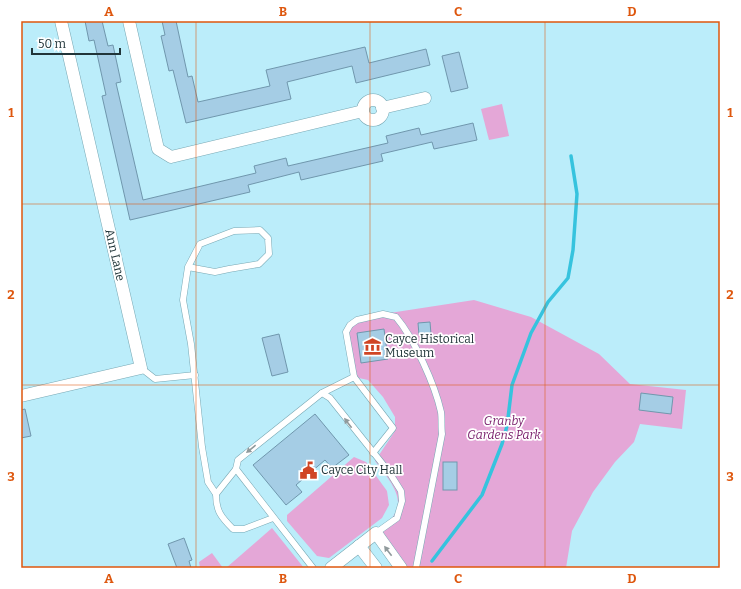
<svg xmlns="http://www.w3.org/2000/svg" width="741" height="589" viewBox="0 0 741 589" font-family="Bitter,serif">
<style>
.green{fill:#e4a7d7}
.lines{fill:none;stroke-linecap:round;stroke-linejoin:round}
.stream{stroke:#36c3de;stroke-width:3.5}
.building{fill:#a5cde5;stroke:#7097ad}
.service-casing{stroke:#78a8b4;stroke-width:7}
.minor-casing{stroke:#78a8b4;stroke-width:13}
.service{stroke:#fff;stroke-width:6}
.minor{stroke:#fff;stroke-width:12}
.oneway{fill:#909a9c}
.grid{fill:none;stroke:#de570e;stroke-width:1;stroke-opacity:0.55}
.labels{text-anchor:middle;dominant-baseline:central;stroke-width:3.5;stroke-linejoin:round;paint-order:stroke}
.street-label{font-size:12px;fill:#213539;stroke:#fff}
.poi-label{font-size:12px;fill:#213539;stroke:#fff;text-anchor:start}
.park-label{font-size:12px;font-style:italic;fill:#7b226e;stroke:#fff}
.neatline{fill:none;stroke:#de570e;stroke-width:1.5}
.grid-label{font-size:13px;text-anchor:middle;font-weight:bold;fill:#de570e}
</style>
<rect width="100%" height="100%" fill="#bbedfa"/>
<g class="green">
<polygon points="502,104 509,136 489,140 481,109"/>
<path d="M 474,300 L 531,317 L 599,354 L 630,384 L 686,390 L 682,429 L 640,424 L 634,442 L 615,462 L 593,492 L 572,531 L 566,568 L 402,568 L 376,533 C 382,527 390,522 394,515 C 407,497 385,475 375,461 L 395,431 L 395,417 L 383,397 L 368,380 L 354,377 L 346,332 L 350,325 L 383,314 Z"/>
<polygon points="354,457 366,462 387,491 389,505 382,518 329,558 317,556 287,521 287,515"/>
<polygon points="272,528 304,568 226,568"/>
<polygon points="212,553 223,568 200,568 199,562"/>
</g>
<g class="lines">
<polyline class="stream" points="432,561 482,495 502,444 507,426 512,385 531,333 548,302 568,278 573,250 577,194 571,156"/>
</g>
<g class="building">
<polygon points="85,21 102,21 108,46 113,45 121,82 116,83 143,200 256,173 254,166 286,158 288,166 388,143 386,136 419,128 421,135 473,123 477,140 434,149 432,142 381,154 383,161 301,180 299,172 248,185 250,192 130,220 102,96 106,95 94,40 89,41"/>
<polygon points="162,21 176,21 188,77 192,76 198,102 270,86 266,70 365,47 369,63 426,49 430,65 356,83 352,66 287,82 291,99 186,123 173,70 169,71 161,36 165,35"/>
<polygon points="459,52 468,88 451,92 442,56"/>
<polygon points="430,322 431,334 419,335 418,323"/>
<polygon points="384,329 388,359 361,363 357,333"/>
<polygon points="279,334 288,372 272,376 262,338"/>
<polygon points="641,393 673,397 671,414 639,410"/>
<polygon points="25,409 31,436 21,438 21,410"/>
<polygon points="315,414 349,455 332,468 325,460 296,485 302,492 286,505 253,465"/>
<rect x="443" y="462" width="14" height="28"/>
<polygon points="184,538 192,560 189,561 191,568 177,568 168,544"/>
</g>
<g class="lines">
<defs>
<g id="service">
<polyline points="188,267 215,272 229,269 259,264 269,254 268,238 260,230 234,231 200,244 188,267 183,300 191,344 202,447 208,482 216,494"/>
<polyline points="141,368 155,379 195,375"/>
<path d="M 354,377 L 346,332 L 350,325 L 357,320 L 383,314 L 396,317 C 414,338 435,385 441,412 C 442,419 441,427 442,434 L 416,568"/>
<polyline points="322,393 354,377 393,428 373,453"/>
<polyline points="236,469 313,568"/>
<path d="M 273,518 L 244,529 L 233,529 C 221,517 216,511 216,494 L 236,469 L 238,460 L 322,393 L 330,398 L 389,472 L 401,491 L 402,501 L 397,518 L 376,533"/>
</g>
<g id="minor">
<polyline points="129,21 158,149 171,157 363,111"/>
<circle cx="373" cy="110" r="10"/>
<polyline points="382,108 425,98"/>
<polyline points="21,396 141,368 61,21"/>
<polyline points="359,546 376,568"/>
<polyline points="331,568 376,533 401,568"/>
</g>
</defs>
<use href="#service" class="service-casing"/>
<use href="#minor" class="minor-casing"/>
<use href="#service" class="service"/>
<use href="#minor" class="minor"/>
</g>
<defs><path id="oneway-solid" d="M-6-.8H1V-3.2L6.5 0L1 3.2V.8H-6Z"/></defs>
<g class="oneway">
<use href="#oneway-solid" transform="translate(348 423) rotate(-127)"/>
<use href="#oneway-solid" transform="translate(251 449) rotate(141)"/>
<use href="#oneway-solid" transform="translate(388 551) rotate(-127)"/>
</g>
<path class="grid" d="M 196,21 L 196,568M 370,21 L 370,568M 545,21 L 545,568M 21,204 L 720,204M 21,385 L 720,385"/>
<defs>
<symbol id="museum-bare" viewBox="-9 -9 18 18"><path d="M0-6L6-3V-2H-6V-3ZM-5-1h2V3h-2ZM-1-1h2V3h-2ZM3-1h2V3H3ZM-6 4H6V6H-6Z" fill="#d04525" stroke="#fff" stroke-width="2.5" paint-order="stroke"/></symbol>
<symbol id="civic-bare" viewBox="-9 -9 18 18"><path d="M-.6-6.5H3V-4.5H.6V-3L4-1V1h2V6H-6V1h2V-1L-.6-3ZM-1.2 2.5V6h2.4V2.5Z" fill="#d04525" stroke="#fff" stroke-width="2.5" paint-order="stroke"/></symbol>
</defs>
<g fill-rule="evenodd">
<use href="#museum-bare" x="360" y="334" width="25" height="25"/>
<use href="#civic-bare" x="296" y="458" width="25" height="25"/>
</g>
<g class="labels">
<g class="street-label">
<text transform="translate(115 255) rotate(77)">Ann Lane</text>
</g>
<g class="poi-label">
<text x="385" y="339">Cayce Historical<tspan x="385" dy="14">Museum</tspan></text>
<text x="321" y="470">Cayce City Hall</text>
</g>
<g class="park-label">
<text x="504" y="421">Granby<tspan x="504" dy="14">Gardens Park</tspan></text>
</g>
</g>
<rect width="741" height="589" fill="none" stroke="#ffffff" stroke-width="44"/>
<path d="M32 48v6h88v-6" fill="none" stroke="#213539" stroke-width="2"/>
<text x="38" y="48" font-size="12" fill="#213539" stroke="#ffffff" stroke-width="3" paint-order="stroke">50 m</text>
<rect x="22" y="22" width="697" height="545" class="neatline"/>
<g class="grid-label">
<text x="109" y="16">A</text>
<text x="283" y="16">B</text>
<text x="458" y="16">C</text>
<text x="632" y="16">D</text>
<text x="11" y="117">1</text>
<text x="730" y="117">1</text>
<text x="11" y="299">2</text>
<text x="730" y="299">2</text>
<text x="11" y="481">3</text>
<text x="730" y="481">3</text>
<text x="109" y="583">A</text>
<text x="283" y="583">B</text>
<text x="458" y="583">C</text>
<text x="632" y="583">D</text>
</g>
</svg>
